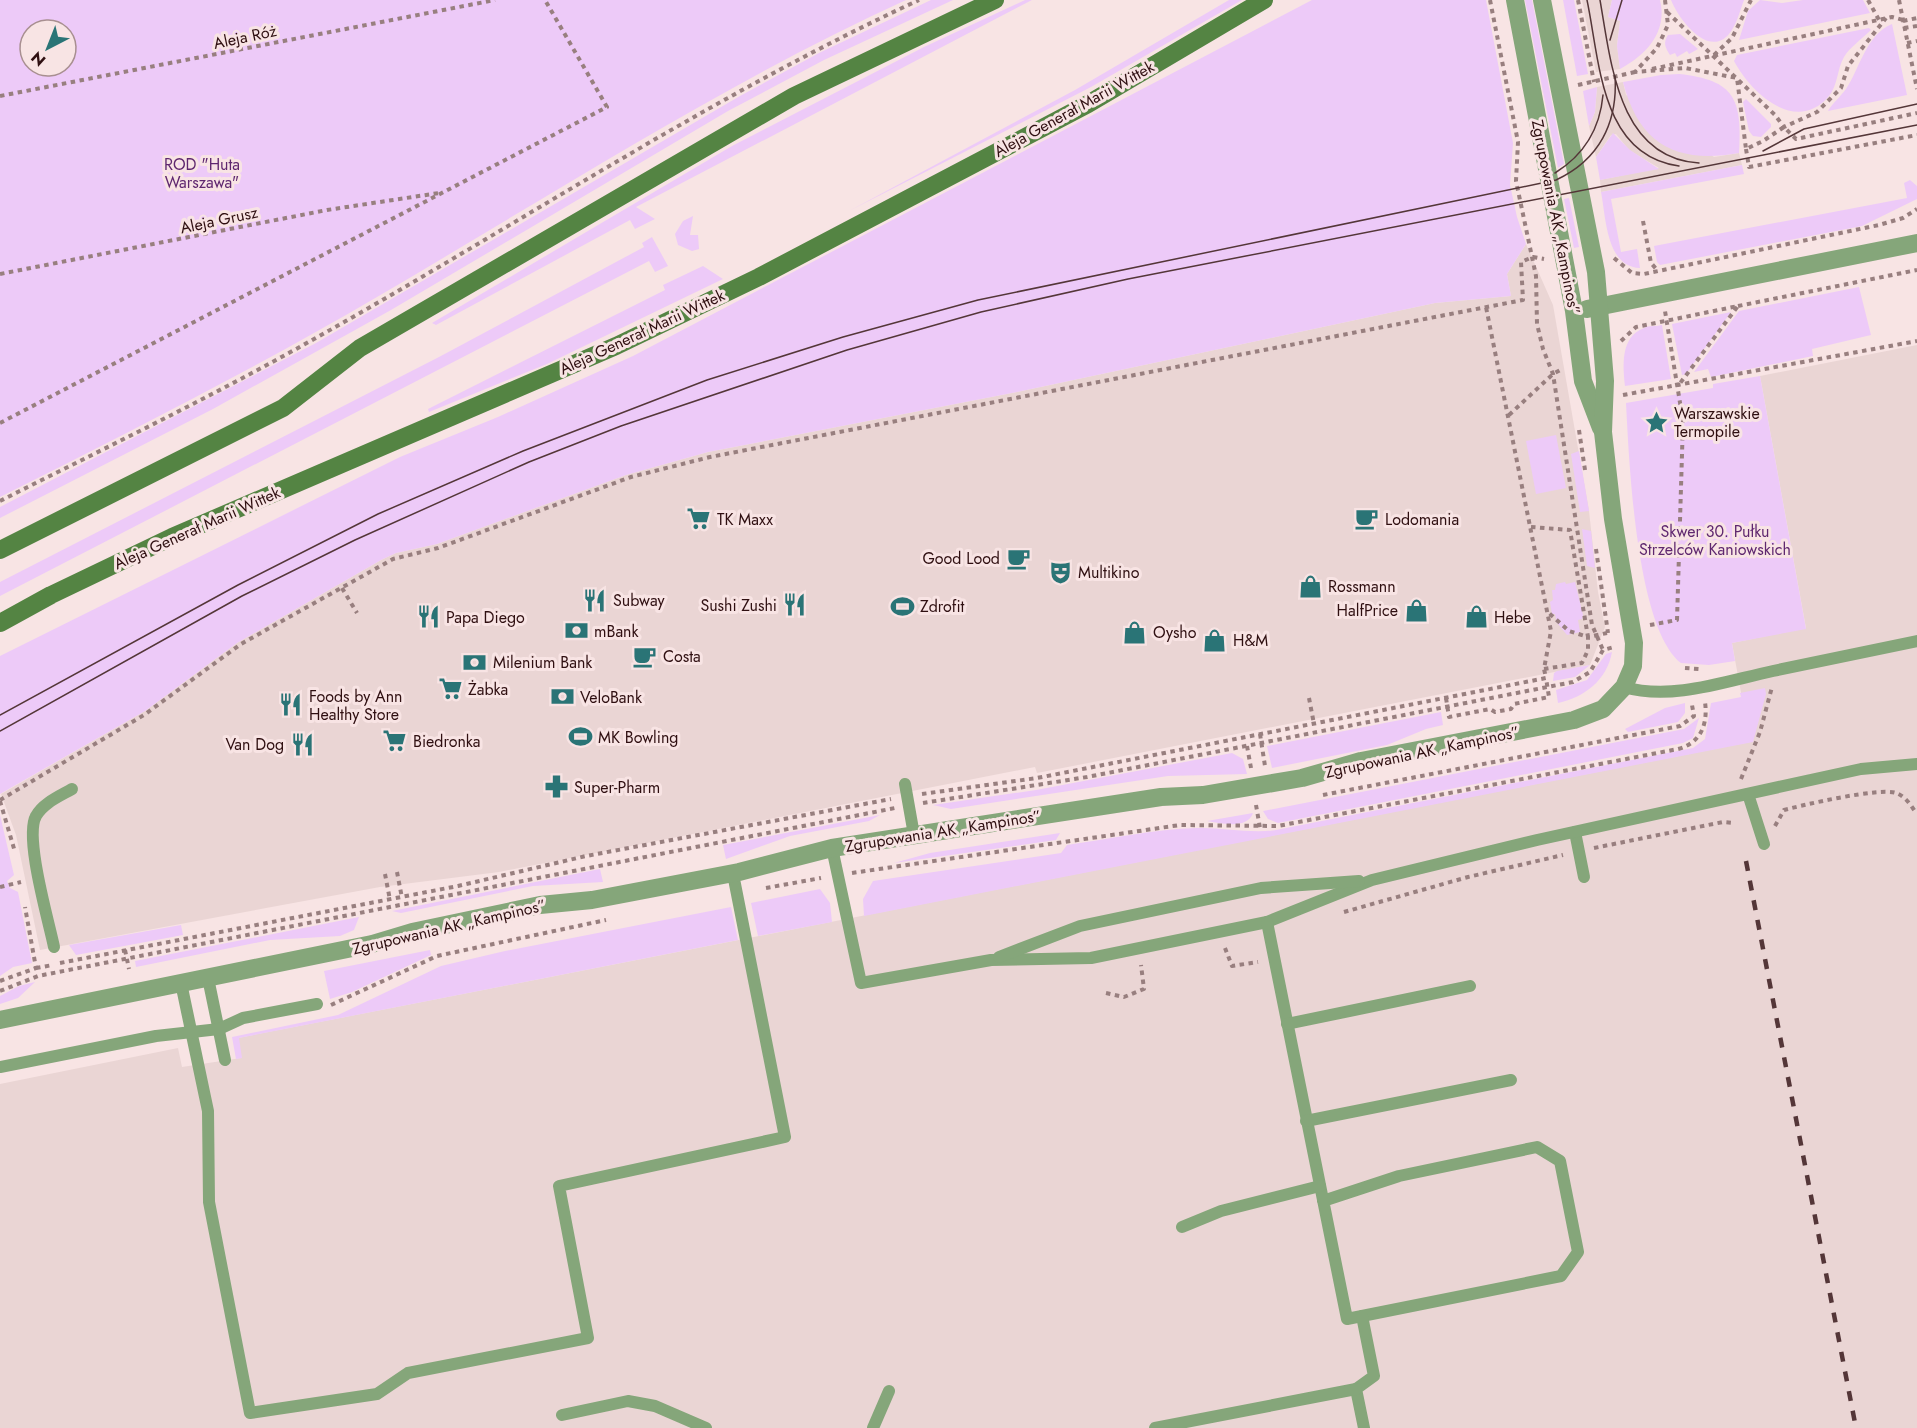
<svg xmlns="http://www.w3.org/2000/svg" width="1917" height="1428" viewBox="0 0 1917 1428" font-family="Jost,sans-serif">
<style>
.built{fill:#ead5d4}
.green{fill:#edcaf8;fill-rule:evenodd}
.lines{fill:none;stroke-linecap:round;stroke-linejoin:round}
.path{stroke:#987f7f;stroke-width:4;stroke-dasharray:4.5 4.5;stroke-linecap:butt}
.lane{stroke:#85a67a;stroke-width:12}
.street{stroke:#85a67a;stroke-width:18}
.secondary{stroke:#548443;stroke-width:18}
.tram{stroke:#543638;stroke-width:1.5}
.rail{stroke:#543638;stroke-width:4.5;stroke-dasharray:10 10;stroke-linecap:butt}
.labels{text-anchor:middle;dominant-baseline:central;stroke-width:6;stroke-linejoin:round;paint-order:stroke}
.street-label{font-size:16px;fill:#2f0f11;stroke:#f8e4e4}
.park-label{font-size:16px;fill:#5f276f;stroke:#f8e4e4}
.poi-label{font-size:16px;fill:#2f0f11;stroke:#f8e4e4;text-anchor:start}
</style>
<rect width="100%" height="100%" fill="#f8e4e4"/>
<g class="built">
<polygon points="1582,0 1612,0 1608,17 1620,21 1617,45 1620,69 1596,72"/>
<polygon points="1623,82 1626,95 1714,157 1739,153 1742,165 1601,192 1600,180 1659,168 1629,150 1616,134 1611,135 1596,157 1589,126 1595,112 1597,87"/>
<polygon points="1526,244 1553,305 1589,511 1598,592 1605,627 1590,665 1037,773 1035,767 499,872 380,887 40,950 16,835 1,794 145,711 237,643 381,560 396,553 437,544 626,475 708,452 1017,392 1435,303 1511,296 1507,274"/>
<polygon points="1917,345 1917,1428 0,1428 0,1084 178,1048 182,1067 241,1058 238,1038 1750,742 1732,643 1806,628 1760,376"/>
</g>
<g class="green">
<path d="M 0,0 L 906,0 C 724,83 550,196 377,297 C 254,369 127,433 0,497 ZM 30,30 L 66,30 L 66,66 L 30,66 Z"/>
<polygon points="931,0 953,0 824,60 728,111 391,310 213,409 0,518 0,507 316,343 740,96 819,53"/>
<polygon points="1025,0 1032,0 636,207 655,219 635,229 630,220 436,325 432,323 732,146 924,47"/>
<polygon points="1229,0 1242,0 1091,87 849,211 1075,90"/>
<polygon points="1312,0 1486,0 1513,143 1510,185 1517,217 1526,244 1507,274 1511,296 1435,303 1017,392 708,452 626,475 437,544 396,553 381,560 237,643 145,711 0,794 0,656 400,457 498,417 633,356"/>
<polygon points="1525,0 1532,0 1564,164 1558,168"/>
<polygon points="1563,0 1574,0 1588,74 1577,76"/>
<path d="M 1612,0 L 1660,0 C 1668,32 1646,55 1620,69 L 1617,46 L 1620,21 L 1608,17 Z"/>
<path d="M 1671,0 L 1744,0 C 1740,11 1736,26 1729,34 C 1708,59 1678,18 1671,0 Z"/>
<polygon points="1760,0 1782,3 1803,0 1863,0 1870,13 1739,40 1748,11"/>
<path d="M 1892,24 L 1907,95 L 1828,111 C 1832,104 1840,97 1846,89 C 1860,68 1866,35 1892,24 Z"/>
<path d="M 1869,28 L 1871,30 C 1862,39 1850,47 1844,57 C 1837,69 1838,85 1829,96 C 1796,135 1751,93 1734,61 L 1737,55 Z"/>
<path d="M 1680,34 L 1698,49 L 1689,54 L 1687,51 L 1677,57 L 1675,53 L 1670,55 C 1665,47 1663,43 1668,35 Z"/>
<path d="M 1679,74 C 1735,80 1742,99 1739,153 C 1677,164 1639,145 1623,82 L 1661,75 Z"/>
<polygon points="1597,87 1595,112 1589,126 1583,91"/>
<polygon points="1746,99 1771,124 1771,127 1761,137 1753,136 1749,131 1743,102"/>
<polygon points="1613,133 1630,150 1659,169 1600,180 1596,157"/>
<path d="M 1742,165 L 1744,174 L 1611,199 L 1621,252 L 1637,249 L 1640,268 C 1606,267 1606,217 1601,192 Z"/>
<polygon points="1910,180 1917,186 1917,199 1862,226 1660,265 1657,262 1654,246 1907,198 1904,183"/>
<polygon points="1569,198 1579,247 1574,248 1564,199"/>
<polygon points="693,216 690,235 698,235 699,249 692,251 678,245 675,234 683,221"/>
<polygon points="652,237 668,266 655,272 649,261 0,596 0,582 439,357 644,247 642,243"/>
<polygon points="703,266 723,279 547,364 429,412 428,409 665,290 663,285"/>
<polygon points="1859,287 1871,335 1812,349 1813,356 1711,377 1708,369 1694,372 1739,311"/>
<polygon points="1731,312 1686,374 1682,375 1672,324"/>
<path d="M 1662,325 L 1671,379 L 1625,386 C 1623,366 1620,337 1644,328 C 1650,325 1654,327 1662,325 Z"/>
<path d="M 1760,376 L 1806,629 L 1732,643 L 1735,661 L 1709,665 L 1681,663 C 1636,628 1629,460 1626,403 L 1713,388 L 1713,384 Z"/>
<polygon points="1556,435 1566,488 1536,494 1526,441"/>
<polygon points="1579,451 1589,511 1580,512 1571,454"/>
<polygon points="1582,529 1591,531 1595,568 1587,566"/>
<polygon points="1565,582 1566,584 1575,582 1583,615 1582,619 1578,620 1580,632 1567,635 1557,623 1555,614 1552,614 1550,602 1553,600 1552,590 1555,590 1556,584"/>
<path d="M 1612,652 C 1607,680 1585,697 1558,703 L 1556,690 L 1587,680 L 1606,654 Z"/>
<polygon points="1590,665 1575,677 1553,681 1554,673 1557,671"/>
<path d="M 1765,688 L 1766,694 L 1753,742 L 864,916 L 863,899 L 873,881 L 1061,853 L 1067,845 C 1110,839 1154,829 1197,828 C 1223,827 1250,834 1276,830 L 1693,748 L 1705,739 L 1711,703 L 1741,697 L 1740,693 Z"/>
<polygon points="1685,703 1685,713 1678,722 1628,732 1625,729 1665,708"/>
<polygon points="1441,712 1443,725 1426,729 1387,745 1272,768 1267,746"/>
<polygon points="1699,718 1693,738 1683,743 1278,823 1268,819 1263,811 1684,729"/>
<polygon points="1232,753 1243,759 1247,774 1168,776 951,809 933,805 1036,790"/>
<path d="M 1253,813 C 1247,830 1221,823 1207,821 Z"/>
<polygon points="0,815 14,875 7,881 10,888 18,892 32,963 13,967 0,976"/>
<polygon points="880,815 869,821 790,836 726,859 723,845"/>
<polygon points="1060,833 1056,840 894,863 930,853"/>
<polygon points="600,869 603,882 533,886 401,913 392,911"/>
<polygon points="820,889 830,903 832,922 758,936 751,903"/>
<polygon points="731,907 738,940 239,1038 242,1058 236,1059 232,1037 338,1015 441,966 505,951"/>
<polygon points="359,917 354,930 340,936 270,940 136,967 135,961"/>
<polygon points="181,925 183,935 76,955 69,945"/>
<polygon points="430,950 431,955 352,992 330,999 324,971"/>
<polygon points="35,982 18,998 0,1004 0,996 19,986"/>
</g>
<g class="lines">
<g class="path">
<polyline points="1490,0 1518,142 1516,181 1536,276 1537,324 1543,349 1553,374 1592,625 1603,650"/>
<polyline points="1578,0 1594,82"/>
<polyline points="1665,0 1668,25 1657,48 1635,72 1685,68 1737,78 1746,149 1763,141 1784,127 1796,139 1917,113"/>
<polyline points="1868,0 1879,20"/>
<polyline points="1899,0 1917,89"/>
<polyline points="1667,12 1775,115 1784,127 1817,112 1841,88 1848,66 1886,18"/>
<polyline points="1903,21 1917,18"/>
<polyline points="1904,28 1917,26"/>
<polyline points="1907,43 1917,41"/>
<polyline points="1714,55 1732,38 1751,0"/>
<polyline points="1652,69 1892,17 1903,20"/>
<polyline points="1578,85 1635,72"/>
<polyline points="0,96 495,0"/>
<polyline points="1746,149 1749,167 1917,135"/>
<polyline points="1643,221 1651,263 1658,271"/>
<polyline points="1614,258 1632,273 1644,274 1879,225 1903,218 1917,209"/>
<polyline points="0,274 327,210 439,193"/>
<polyline points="1738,306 1917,270"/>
<polyline points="1621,341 1636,327 1738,306 1678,386"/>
<polyline points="1623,395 1917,341"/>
<polyline points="1509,415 1553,374 1562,369"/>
<polyline points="0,423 607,107 545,0"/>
<polyline points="1579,430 1585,470"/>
<path d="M 0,501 C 105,448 211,397 314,339 C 516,226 709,97 919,0"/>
<polyline points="1531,527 1570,530 1588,637 1569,631 1549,613"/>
<polyline points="1596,549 1608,633"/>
<polyline points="342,588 357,613"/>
<polyline points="1650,625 1677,620 1683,421 1665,311"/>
<polyline points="1685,668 1699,669"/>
<polyline points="1544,669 1582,663 1588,650 1588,637 1607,633"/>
<polyline points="1309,698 1314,724"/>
<polyline points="1446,698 1449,717 1490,709 1495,712 1511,709 1514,704 1549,697 1546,678"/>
<polyline points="1260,734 1265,766"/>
<polyline points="1247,746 1251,768"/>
<polyline points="1741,779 1760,732 1772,687"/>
<polyline points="922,794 1037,778 1546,678 1544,669 1551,631 1486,307"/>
<polyline points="1323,795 1680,726 1694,716 1692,705"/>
<polyline points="0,800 144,715 241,644 393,559 438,548 631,477 710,457 1523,300 1521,262 1533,257 1544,259"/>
<polyline points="0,801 15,852"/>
<polyline points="923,803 1087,777 1573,682 1590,672 1603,650 1614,647"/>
<polyline points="1256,805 1260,828"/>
<path d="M 1775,826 L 1784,810 C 1803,805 1880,787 1896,793 C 1905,796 1911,805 1916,813"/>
<polyline points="1594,848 1723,822 1735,823"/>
<polyline points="397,872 402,898"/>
<path d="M 852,873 L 1180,825 L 1278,826 L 1678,749 C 1701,743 1708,724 1705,702"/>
<polyline points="385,874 390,900"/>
<polyline points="0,887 21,882"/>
<polyline points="766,888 821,878"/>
<polyline points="1344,912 1468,877 1563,855"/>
<polyline points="1225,948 1232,966 1258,962"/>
<polyline points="125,950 129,969"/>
<polyline points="60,963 458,886 586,856 891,799"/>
<polyline points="36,968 53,965"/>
<polyline points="0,981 36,968 25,907"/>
<polyline points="0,991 38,976 895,808"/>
<polyline points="1106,993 1124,997 1144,989 1141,965"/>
<polyline points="331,1005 437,956 606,920"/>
</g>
<g class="lane">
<path d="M 1624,687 C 1672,701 1726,681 1773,671 C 1821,661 1869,651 1917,641"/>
<polyline points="905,784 914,835"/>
<polyline points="1748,794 1764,844"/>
<polyline points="1575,832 1584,877"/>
<polyline points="832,848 861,983 991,960 1091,958 1267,922 1372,880 1537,840 1861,769 1917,764"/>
<polyline points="1267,922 1347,1319 1561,1276 1578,1252 1560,1161 1537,1147 1399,1176 1323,1201"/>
<path d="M 54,947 C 49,922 24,837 36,816 C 43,803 60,796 72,789"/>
<polyline points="999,957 1080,926 1261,888 1359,881"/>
<polyline points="208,978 225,1060"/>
<polyline points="181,983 208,1111 209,1202 250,1413 377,1394 408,1373 588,1338 559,1186 785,1137 733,874"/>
<polyline points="1287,1024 1470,986"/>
<polyline points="0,1067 156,1036 219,1029 243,1018 317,1004"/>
<polyline points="1306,1121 1511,1080"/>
<polyline points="1182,1227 1221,1211 1320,1186"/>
<polyline points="1362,1316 1374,1376 1356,1389 1364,1428"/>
<polyline points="562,1415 628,1401 655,1406 706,1428"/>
<polyline points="873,1428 889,1391"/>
<polyline points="1155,1428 1356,1389"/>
</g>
<g class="street">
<polyline points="1515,0 1574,311 1583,381 1601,428"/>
<polyline points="1587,309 1917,243"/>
<polyline points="0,1020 372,944 412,932 540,905 592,900 739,872 832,848 1161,797 1203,795 1302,778 1361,761 1574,720 1603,709 1624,687 1633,666 1634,643 1613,519 1603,432 1605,381 1596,272 1542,0"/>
</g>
<g class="secondary">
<polyline points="0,550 283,408 360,348 794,96 995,0"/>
<polyline points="0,623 51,595 172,537 616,346 759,277 1088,104 1264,0"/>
</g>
<g class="tram">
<path d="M 1587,0 C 1600,61 1600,155 1679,166"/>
<path d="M 1600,0 C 1611,62 1618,158 1699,163"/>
<polyline points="1610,40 1622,0"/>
<polyline points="1763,151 1804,129 1917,104"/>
<path d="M 1555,173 C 1584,155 1600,128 1603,95"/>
<path d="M 0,715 L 238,585 L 378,514 L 523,451 L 707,380 L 843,337 L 978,300 L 1556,180 C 1599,160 1618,123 1615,76"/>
<polyline points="0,731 242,596 355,540 529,462 621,426 847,350 981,312 1128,279 1917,125"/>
</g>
<polyline class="rail" points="1746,861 1856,1428"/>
</g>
<defs>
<symbol id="sight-bare" viewBox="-9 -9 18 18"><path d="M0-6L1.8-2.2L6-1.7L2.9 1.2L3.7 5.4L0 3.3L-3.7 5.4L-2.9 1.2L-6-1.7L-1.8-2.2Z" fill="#2a7476" stroke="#f8e4e4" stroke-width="2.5" paint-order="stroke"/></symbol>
<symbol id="supermarket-bare" viewBox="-9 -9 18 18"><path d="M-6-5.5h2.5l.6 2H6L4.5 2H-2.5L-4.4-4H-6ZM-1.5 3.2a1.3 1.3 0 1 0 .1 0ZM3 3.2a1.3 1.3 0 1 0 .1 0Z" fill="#2a7476" stroke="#f8e4e4" stroke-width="2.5" paint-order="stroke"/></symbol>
<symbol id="cafe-bare" viewBox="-9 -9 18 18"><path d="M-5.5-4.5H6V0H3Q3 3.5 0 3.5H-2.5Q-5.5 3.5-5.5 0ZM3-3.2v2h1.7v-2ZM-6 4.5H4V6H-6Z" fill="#2a7476" stroke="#f8e4e4" stroke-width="2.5" paint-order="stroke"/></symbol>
<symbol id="theatre-bare" viewBox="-9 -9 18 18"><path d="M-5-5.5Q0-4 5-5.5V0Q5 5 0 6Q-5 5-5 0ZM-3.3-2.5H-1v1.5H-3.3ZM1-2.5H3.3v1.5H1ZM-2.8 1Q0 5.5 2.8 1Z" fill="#2a7476" stroke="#f8e4e4" stroke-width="2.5" paint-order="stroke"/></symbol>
<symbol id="shop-bare" viewBox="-9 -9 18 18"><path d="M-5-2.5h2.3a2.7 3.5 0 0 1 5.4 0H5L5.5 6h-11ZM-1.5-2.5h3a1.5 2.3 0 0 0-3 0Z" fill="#2a7476" stroke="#f8e4e4" stroke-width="2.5" paint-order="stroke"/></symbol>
<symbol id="restaurant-bare" viewBox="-9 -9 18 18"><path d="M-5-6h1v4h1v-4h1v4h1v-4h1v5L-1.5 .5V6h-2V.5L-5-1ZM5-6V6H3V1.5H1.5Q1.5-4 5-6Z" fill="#2a7476" stroke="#f8e4e4" stroke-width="2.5" paint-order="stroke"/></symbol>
<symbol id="stadium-bare" viewBox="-9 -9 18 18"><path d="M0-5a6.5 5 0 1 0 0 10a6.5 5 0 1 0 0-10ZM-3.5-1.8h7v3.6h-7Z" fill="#2a7476" stroke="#f8e4e4" stroke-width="2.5" paint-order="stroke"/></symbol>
<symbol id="bank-bare" viewBox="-9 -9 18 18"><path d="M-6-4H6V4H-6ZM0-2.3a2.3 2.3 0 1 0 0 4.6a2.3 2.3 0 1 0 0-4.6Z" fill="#2a7476" stroke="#f8e4e4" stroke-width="2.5" paint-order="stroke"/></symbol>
<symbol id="pharmacy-bare" viewBox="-9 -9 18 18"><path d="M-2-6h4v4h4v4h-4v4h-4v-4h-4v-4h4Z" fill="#2a7476" stroke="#f8e4e4" stroke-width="2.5" paint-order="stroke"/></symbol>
</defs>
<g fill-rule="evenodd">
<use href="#sight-bare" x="1640" y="406" width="33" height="33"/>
<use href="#supermarket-bare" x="682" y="502" width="33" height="33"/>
<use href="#cafe-bare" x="1350" y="502" width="33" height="33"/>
<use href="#cafe-bare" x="1002" y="542" width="33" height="33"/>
<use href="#theatre-bare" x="1044" y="556" width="33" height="33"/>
<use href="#shop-bare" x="1294" y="570" width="33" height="33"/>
<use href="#restaurant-bare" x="578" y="584" width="33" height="33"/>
<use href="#restaurant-bare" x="778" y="588" width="33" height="33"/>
<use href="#stadium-bare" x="886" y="590" width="33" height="33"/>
<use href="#shop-bare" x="1400" y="594" width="33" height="33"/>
<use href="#restaurant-bare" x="412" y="600" width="33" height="33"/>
<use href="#shop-bare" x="1460" y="600" width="33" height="33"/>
<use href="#bank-bare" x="560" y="614" width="33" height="33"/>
<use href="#shop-bare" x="1118" y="616" width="33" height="33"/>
<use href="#shop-bare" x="1198" y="624" width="33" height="33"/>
<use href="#cafe-bare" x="628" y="640" width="33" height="33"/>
<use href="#bank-bare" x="458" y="646" width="33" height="33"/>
<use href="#supermarket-bare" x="434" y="672" width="33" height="33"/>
<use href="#bank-bare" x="546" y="680" width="33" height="33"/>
<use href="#restaurant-bare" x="274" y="688" width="33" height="33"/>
<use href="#stadium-bare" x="564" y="720" width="33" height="33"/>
<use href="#supermarket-bare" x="378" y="724" width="33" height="33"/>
<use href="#restaurant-bare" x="286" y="728" width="33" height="33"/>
<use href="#pharmacy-bare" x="540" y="770" width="33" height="33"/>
</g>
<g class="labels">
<g class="street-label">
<text transform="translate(245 37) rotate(-12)">Aleja Róż</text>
<text transform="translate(1074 109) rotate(-29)">Aleja Generał Marii Wittek</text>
<text transform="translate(1556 217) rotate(79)">Zgrupowania AK „Kampinos”</text>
<text transform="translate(219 220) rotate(-12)">Aleja Grusz</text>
<text transform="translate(642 332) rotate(-25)">Aleja Generał Marii Wittek</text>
<text transform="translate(197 528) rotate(-24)">Aleja Generał Marii Wittek</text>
<text transform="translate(1422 752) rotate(-12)">Zgrupowania AK „Kampinos”</text>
<text transform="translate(943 831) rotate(-9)">Zgrupowania AK „Kampinos”</text>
<text transform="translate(449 927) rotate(-13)">Zgrupowania AK „Kampinos”</text>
</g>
<g class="park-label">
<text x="202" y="164">ROD "Huta<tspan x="202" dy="18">Warszawa"</tspan></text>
<text x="1715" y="531">Skwer 30. Pułku<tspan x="1715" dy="18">Strzelców Kaniowskich</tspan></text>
</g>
<g class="poi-label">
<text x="1674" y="413">Warszawskie<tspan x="1674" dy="18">Termopile</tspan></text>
<text x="717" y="519">TK Maxx</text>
<text x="1385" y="519">Lodomania</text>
<text x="1000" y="558" text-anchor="end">Good Lood</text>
<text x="1078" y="572">Multikino</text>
<text x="1328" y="586">Rossmann</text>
<text x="613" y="600">Subway</text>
<text x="777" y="605" text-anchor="end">Sushi Zushi</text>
<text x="920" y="606">Zdrofit</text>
<text x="1398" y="610" text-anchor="end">HalfPrice</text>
<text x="446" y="617">Papa Diego</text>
<text x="1494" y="617">Hebe</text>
<text x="594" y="631">mBank</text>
<text x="1153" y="632">Oysho</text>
<text x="1233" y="640">H&amp;M</text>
<text x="663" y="656">Costa</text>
<text x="493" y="662">Milenium Bank</text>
<text x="468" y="689">Żabka</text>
<text x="309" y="696">Foods by Ann<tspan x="309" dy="18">Healthy Store</tspan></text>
<text x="580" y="697">VeloBank</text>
<text x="598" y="737">MK Bowling</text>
<text x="413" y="741">Biedronka</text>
<text x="284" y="744" text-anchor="end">Van Dog</text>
<text x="574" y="787">Super-Pharm</text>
</g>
</g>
<g transform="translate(48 48) rotate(222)"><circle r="28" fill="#f8e4e4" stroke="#a88f90" stroke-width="1.5"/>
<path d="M0-4.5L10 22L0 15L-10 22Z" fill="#2a7476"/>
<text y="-9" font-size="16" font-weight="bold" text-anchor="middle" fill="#2f0f11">N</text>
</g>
</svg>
